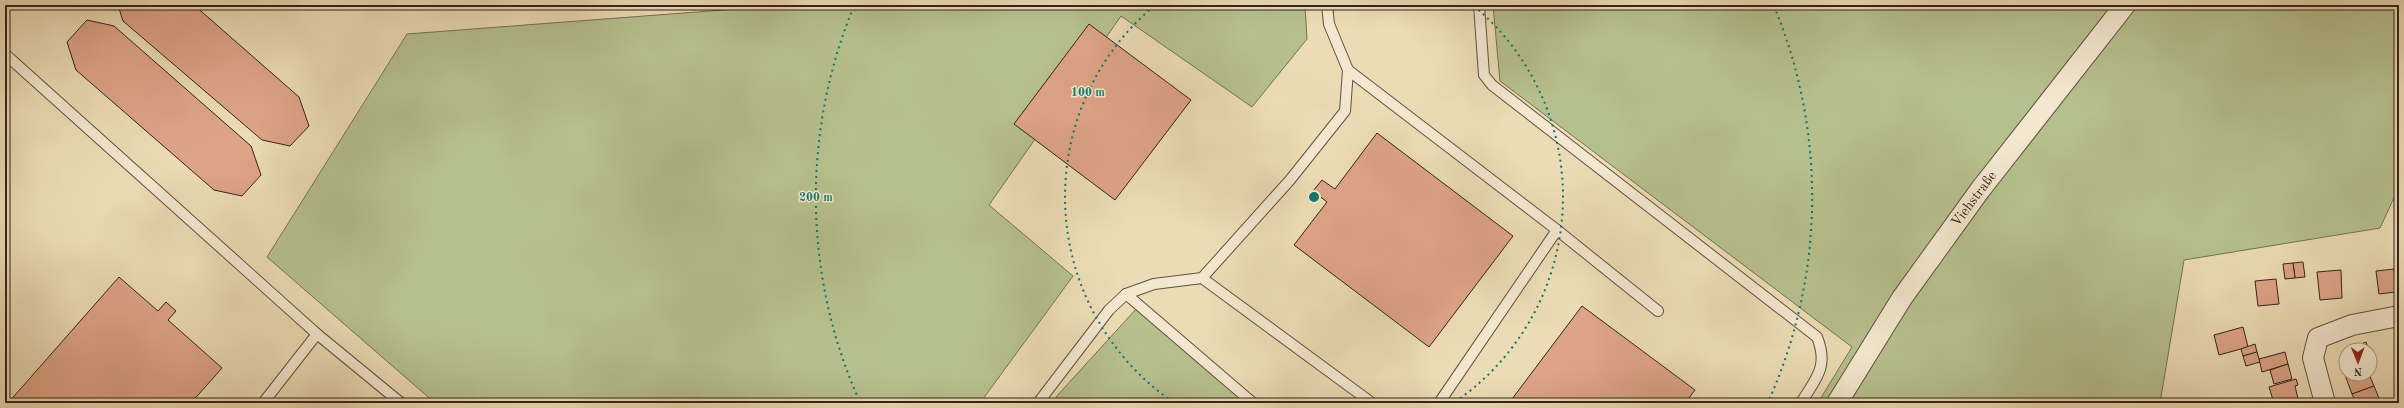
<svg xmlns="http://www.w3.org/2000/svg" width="2404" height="408" viewBox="0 0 2404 408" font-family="'Old Standard TT',serif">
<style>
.green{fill:#b6c08e;stroke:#757254}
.building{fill:#dea487;stroke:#34231b}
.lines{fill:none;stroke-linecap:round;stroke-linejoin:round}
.service-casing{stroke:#625142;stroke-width:12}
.minor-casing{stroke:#625142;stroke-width:22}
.service{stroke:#f3e8cf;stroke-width:10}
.minor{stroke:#f3e8cf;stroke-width:20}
.ring{fill:none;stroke:#0f766e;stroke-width:2;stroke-dasharray:2 4}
.labels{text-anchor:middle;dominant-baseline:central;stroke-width:3;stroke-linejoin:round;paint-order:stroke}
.street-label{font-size:14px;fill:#34231b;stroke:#f3e8cf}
.centre{fill:#0f766e;stroke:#f3e8cf;stroke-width:2}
.ring-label{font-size:12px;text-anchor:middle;font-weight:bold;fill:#0f766e;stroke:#f3e8cf;stroke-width:3;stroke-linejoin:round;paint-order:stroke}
</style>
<rect width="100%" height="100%" fill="#ecdcb5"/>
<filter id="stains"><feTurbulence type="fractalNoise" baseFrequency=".005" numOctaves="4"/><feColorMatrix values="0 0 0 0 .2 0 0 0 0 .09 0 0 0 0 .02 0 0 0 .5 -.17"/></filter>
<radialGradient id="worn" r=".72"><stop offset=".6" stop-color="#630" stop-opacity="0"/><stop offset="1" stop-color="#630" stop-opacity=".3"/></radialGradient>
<g class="green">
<polygon points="789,5 1305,5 1307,39 1252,107 1121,16 989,205 1073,276 980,403 435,403 267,257 407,34"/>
<polygon points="1493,5 2399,5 2399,187 2380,228 2184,260 2160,403 1822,403 1819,401 1852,347 1500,81"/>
<polygon points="1137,308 1247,403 1064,403 1056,397"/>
</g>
<g class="building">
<polygon points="118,5 194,5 299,97 309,126 290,146 262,140 123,21"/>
<polygon points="87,20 114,26 251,146 261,175 242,196 214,190 76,70 67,42"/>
<polygon points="1089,24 1191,100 1115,200 1014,124"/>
<polygon points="1377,133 1513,236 1429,347 1294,245 1327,202 1313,191 1322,180 1335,189"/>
<polygon points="2303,262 2305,277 2295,278 2293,263"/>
<polygon points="2293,263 2295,278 2285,279 2283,264"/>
<polygon points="2394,269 2396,292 2379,294 2376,271"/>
<polygon points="2341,270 2342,298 2320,300 2317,272"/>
<polygon points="119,277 158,311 166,302 176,311 168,320 222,368 191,403 8,403"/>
<polygon points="2276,279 2279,304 2258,306 2255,281"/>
<polygon points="1582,306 1695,390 1685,403 1509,403"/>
<polygon points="2243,327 2248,347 2219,355 2214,335"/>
<polygon points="2366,342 2368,348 2349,350 2349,349"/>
<polygon points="2255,344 2257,352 2243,356 2241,349"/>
<polygon points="2257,352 2260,362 2246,366 2243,356"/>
<polygon points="2285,352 2288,364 2262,372 2259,359"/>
<polygon points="2288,364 2292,379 2274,384 2270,370"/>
<polygon points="2349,374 2369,374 2374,386 2352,394 2345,375"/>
<polygon points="2296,379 2298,385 2295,386 2299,403 2274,403 2269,387"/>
<polygon points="2374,386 2381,403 2356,403 2352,394"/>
</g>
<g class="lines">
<defs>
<g id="service">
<path d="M 1479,5 L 1484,75 L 1492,85 L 1817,337 C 1829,367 1816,378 1801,403"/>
<polyline points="5,54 317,334 401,403"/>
<polyline points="1348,70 1557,230 1658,311"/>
<polyline points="1202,278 1290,180 1345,111 1348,70 1329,24 1327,5"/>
<polyline points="1126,294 1253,403"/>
<polyline points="263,403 317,334"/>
<polyline points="1038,403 1109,310 1126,294 1154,284 1202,278 1372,403"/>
<polyline points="1439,403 1557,230"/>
</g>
<g id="minor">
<polyline points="1837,403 1902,298 1980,190 2125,5"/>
<polyline points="2325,403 2313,358 2318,338 2352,325 2399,316"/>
</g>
</defs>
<use href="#service" class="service-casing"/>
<use href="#minor" class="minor-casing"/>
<use href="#service" class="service"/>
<use href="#minor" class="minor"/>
</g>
<g class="ring">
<path d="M1173 402A249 249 0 0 1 1154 6M1474 6A249 249 0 0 1 1455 402"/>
<path d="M859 400A498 498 0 0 1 854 6M1774 6A498 498 0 0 1 1769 400"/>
</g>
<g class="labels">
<g class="street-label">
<text transform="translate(1974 199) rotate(-53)">Viehstraße</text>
</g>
</g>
<circle cx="1314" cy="197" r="6" class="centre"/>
<g class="ring-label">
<text x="1088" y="96">100 m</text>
<text x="816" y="201">200 m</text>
</g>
<rect width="2404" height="408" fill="none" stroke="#ecdcb5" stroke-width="20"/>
<rect x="6" y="6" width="2392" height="396" fill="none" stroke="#34231b" stroke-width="2"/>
<rect x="10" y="10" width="2384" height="388" fill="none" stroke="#34231b"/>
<g transform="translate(2358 362) rotate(179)"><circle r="19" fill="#f3e8cf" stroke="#a79987"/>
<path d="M0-3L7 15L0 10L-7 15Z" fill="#8f2418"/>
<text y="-6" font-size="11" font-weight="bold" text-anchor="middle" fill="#34231b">N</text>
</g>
<rect width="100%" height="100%" filter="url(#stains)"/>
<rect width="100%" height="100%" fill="url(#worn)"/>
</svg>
